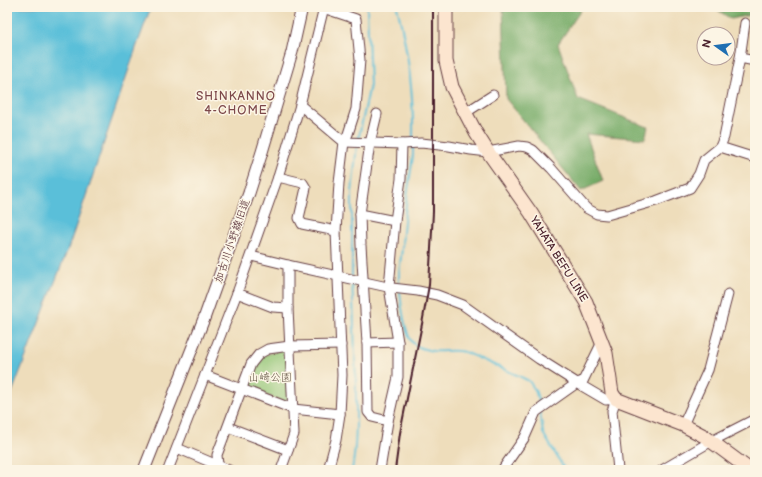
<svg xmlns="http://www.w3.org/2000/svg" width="762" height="477" viewBox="0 0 762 477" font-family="'Balsamiq Sans','Klee One',sans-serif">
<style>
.green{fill:#92c575;stroke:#6e7250}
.forest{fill:#75aa66;stroke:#606448}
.water{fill:#5abfd9;stroke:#526f82}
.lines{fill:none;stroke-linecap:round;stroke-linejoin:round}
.stream{stroke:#5abfd9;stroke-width:2}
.minor-casing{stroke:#633c41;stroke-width:11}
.tertiary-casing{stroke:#633c41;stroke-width:13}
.secondary-casing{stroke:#633c41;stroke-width:15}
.minor{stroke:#fff;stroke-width:9}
.tertiary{stroke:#fff;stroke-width:11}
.secondary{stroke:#fce5cf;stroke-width:13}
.rail{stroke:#4a1f2b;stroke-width:2}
.labels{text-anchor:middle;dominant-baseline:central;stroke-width:3;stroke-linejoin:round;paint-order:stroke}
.street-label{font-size:11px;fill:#4a1f2b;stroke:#fcf5e5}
.park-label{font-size:11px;fill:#605141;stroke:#fcf5e5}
.neighbourhood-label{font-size:12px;letter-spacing:1px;fill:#7d484a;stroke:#fcf5e5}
</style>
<rect width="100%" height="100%" fill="#fcf5e5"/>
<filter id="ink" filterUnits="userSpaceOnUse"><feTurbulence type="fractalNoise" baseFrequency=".025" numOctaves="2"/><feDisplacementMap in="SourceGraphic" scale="8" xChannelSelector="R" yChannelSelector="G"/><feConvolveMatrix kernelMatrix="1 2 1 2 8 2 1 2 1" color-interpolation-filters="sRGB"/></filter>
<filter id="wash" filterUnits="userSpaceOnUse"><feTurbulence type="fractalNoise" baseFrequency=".012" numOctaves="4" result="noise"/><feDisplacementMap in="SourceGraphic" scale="16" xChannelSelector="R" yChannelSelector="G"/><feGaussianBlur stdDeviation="0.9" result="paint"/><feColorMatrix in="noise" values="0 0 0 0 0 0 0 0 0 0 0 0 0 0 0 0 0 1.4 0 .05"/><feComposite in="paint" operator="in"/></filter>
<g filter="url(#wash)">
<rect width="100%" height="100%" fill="#edb"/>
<polygon class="green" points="284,349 288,354 289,401 284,402 249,389 246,383 254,363 261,356"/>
<g class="forest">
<polygon points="503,7 583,7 558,44 578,99 648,127 645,139 586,134 603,181 581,191 506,99"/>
<polygon points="713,7 755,7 755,14 731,19"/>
</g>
<polygon class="water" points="7,7 151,7 136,48 69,246 7,405"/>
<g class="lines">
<g class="stream">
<path d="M 397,7 C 408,50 414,96 413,140"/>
<polyline points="358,141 370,85 367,7"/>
<polyline points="352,276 352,192 356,154 357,145"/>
<path d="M 399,285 C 398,273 401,261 402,248 C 403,217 409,186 413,155 L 413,147"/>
<path d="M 400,292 C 401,303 405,336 413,343 C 417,347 427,350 433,351 C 441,352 450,350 458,351 C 461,351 464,352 467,353 L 519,376 L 529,381 L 535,390 L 538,399 L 539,407"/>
<polyline points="540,413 543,433 565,470"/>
<path d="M 352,470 C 357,443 356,415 356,387 C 355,352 354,317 352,282"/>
</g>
</g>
</g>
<g filter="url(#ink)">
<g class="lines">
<defs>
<g id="minor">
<polyline points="323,8 356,19 360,60 356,109 348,134 344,142 339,183 336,231 342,375 340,414 336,440 328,470"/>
<polyline points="740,58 745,23"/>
<polyline points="300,105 344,142 402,144 421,143 449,146 471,150 488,152 519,146 527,147 533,150 551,168 586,208 597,214 607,215 656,201 690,188 699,174 704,160 720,147 724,137 740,58 755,61"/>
<polyline points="465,113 493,95"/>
<polyline points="377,114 370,143 360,214 361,245 367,343 368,412 372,417 388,421"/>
<polyline points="720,147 755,158"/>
<polyline points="278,177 303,183 306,188 299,218 302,224 336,231"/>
<polyline points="360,214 395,221"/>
<polyline points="251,256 288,265 392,288 418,291 437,295 463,305 539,359 577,383 606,400 616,399 612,411 618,470"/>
<polyline points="237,293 273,307 288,308"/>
<polyline points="367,343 398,342"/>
<polyline points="205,375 293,409 340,414"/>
<polyline points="683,425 708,370 728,294"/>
<polyline points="228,427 288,450"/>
<polyline points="177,448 229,470"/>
<polyline points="168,470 237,293 278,177 300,105 324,7"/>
<polyline points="217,470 218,465 217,455 251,364 259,354 268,349 290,346 341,345"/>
<polyline points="281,470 294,434 288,308 288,265"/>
<polyline points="380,470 388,421 398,377 398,342 389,287 395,221 401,179 402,144"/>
<polyline points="502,470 525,437 536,412 577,383 583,381 602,342"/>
<polyline points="662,470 710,442 755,419"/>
</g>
<polyline id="tertiary" points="144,470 205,316 249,193 262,152 292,52 302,7"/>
<polyline id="secondary" points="446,7 446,61 452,87 476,133 488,152 531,213 586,302 606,353 612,393 616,399 683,425 704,436 750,470"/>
</defs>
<use href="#minor" class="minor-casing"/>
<use href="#tertiary" class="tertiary-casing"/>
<use href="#secondary" class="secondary-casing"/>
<use href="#minor" class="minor"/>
<use href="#tertiary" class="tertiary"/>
<use href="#secondary" class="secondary"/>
<polyline class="rail" points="395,470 400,433 422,324 429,285 433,212 433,7"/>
</g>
</g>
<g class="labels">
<g class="street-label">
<text transform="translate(232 241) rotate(-71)">加古川小野線旧道</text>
<text transform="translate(559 259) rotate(58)">YAHATA BEFU LINE</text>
</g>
<g class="park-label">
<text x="270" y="377">山崎公園</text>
</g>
<g class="neighbourhood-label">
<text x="236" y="96">SHINKANNO<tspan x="236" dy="14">4-CHOME</tspan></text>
</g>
</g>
<rect width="762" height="477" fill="none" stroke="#fcf5e5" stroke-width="24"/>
<g transform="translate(716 46) rotate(284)"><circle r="19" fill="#fcf5e5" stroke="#b59f9b"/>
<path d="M0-3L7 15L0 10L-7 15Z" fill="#1f6fb2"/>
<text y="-6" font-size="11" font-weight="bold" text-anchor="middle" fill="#4a1f2b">N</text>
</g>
</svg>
